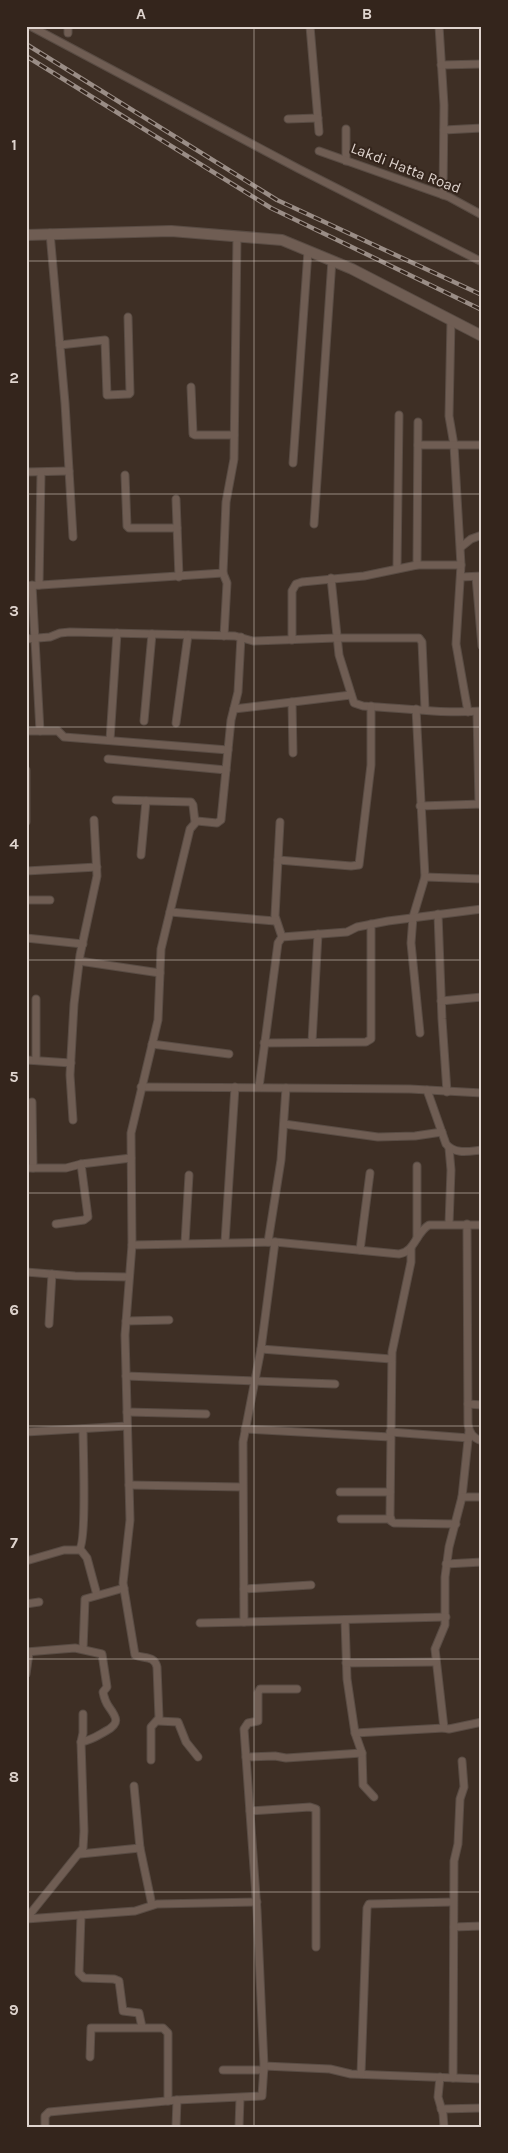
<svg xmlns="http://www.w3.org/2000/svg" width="508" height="2153" viewBox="0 0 508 2153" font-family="Karla,sans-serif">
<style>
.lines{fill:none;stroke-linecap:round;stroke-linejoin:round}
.street-casing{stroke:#594c44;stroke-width:9}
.secondary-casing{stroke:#594c44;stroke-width:12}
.street{stroke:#6f5d53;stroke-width:7}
.secondary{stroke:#6f5d53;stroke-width:10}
.rail-casing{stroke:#9a8d86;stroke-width:4.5}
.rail{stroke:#34251c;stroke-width:2.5;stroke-dasharray:8;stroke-linecap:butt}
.grid{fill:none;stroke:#dfd4ce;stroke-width:1;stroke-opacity:0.55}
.labels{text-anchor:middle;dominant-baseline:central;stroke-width:4;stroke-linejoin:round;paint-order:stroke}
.street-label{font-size:15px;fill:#dfd4ce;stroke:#34251c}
.neatline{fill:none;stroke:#dfd4ce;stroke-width:2}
.grid-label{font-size:16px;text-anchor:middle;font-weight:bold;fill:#dfd4ce}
</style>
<rect width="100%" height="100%" fill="#3e2f25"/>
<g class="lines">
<defs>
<g id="street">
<polyline points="30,26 299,169 482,262"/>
<polyline points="310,26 319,132"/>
<polyline points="439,26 444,105 443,195"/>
<polyline points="68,33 68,26"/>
<polyline points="441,65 482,64"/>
<polyline points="288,119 318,118"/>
<polyline points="346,129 346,161"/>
<polyline points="444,130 482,128"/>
<polyline points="319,151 449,197 482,215"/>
<polyline points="50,233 65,403 73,537"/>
<polyline points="451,320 449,416 454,445 461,565 456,644 468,712"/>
<polyline points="60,345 105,340 107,395 129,394 130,393 128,317"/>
<polyline points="191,387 193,434 195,435 234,435"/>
<polyline points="418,445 482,445"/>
<polyline points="293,463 308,251"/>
<polyline points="26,472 69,471"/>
<polyline points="125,475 127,526 129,528 177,528"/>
<polyline points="176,499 179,577"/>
<polyline points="314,524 332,260"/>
<polyline points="461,547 471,539 482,535"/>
<polyline points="417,565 418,422"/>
<polyline points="397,568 399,415"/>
<polyline points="223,573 227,583 224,636"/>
<polyline points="461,577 482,576"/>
<polyline points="476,577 482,646"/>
<path d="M 331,578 L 339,655 L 354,703 L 363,706 C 402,708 443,714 482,711"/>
<polyline points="32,585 40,731"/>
<polyline points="39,585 41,473"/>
<polyline points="26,586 223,573 226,502 234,459 237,237"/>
<polyline points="26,639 50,637 60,633 70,632 235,636 253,641 336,638 419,638 422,642 425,709"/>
<polyline points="292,640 292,591 296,584 302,582 364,576 417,565 461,565"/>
<polyline points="292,702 293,753"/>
<polyline points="234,709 351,695"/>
<polyline points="416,709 425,877 413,917 411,943 420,1033"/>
<polyline points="477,712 479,804"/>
<polyline points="144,721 152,634"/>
<polyline points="176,723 188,635"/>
<polyline points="26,731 58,731 64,737 228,750"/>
<polyline points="110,740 117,633"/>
<polyline points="108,759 226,770"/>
<polyline points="26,770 26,822"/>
<polyline points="116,800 191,802 193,805 195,822"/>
<polyline points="420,806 482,804"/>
<polyline points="280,822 275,916 282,937"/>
<polyline points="141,855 146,801"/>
<polyline points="278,860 351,866 359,865 371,765 371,706"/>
<polyline points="26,871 97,867"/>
<polyline points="425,877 482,879"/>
<polyline points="26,900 50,900"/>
<polyline points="170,912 275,921"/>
<polyline points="438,914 442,1019 447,1092"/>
<polyline points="26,938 83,944"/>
<polyline points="79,961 160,973"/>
<polyline points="441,1001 482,997"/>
<polyline points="312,1042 318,934"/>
<polyline points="264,1043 366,1042 371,1039 371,924"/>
<polyline points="152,1044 229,1054"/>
<polyline points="26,1060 71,1063"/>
<polyline points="36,1060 36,999"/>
<polyline points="141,1087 410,1089 482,1093"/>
<polyline points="259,1087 278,943 282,937 347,932 357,927 388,921 482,909"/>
<path d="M 427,1090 L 446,1144 C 455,1155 470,1151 482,1150"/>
<polyline points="32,1102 33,1168"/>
<polyline points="73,1120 70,1075 74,1004 80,955 97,876 94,820"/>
<polyline points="284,1124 378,1137 415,1136 442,1132"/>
<polyline points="417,1166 417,1238"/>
<polyline points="26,1168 66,1168 81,1164 131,1158"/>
<polyline points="56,1224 84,1220 88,1217 81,1164"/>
<polyline points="449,1224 451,1170 449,1148"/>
<path d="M 467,1224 L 468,1424 C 469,1433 473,1438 482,1441"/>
<polyline points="225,1242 235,1087"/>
<polyline points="268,1242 281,1160 286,1088"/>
<polyline points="185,1243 189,1175"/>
<path d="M 132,1245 L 275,1242 L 399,1254 C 415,1252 416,1232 429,1225 L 482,1225"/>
<polyline points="411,1248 411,1262 392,1352 390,1516 391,1521 394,1523 456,1524"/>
<polyline points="360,1250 370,1173"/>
<polyline points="26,1272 75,1276 129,1277"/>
<polyline points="126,1321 169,1320"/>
<polyline points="49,1324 52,1274"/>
<polyline points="261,1349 391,1359"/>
<polyline points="126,1376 335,1384"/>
<polyline points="468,1404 482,1405"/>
<polyline points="127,1412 206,1414"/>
<polyline points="245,1429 390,1437"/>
<polyline points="469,1431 462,1497 449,1547 445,1577 445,1625 435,1649 444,1728 449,1729 482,1722"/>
<polyline points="26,1432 127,1426"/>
<polyline points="390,1432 469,1438"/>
<polyline points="129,1485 242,1487"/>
<polyline points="340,1492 390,1492"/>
<polyline points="462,1497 482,1497"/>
<polyline points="341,1519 391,1519"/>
<polyline points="80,1549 87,1558 97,1595"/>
<path d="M 26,1561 L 64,1550 L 79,1550 C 87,1542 83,1447 83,1429"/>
<polyline points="446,1564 482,1562"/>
<polyline points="244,1589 311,1585"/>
<polyline points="26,1604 39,1602"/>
<polyline points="345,1620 347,1679 355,1733 362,1753 363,1785 374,1797"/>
<polyline points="244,1622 243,1442 261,1349 275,1242"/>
<polyline points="200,1623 446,1617"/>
<polyline points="83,1649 85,1599 124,1588"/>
<path d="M 26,1652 L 75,1648 L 102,1654 L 107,1687 L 103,1692 C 104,1697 106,1703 109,1707 C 117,1718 120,1723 106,1731 C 97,1736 92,1740 81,1742"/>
<polyline points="346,1663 435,1662"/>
<polyline points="26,1674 29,1653"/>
<polyline points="158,1721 178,1722 186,1742 198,1757"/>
<polyline points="355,1733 444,1728"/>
<polyline points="246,1757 275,1756 286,1758 362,1753"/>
<path d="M 151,1760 L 151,1727 L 159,1718 L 157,1667 C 154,1655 144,1659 135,1655 L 123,1583 L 130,1520 L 125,1335 L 132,1245 L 131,1133 L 158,1020 L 161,949 L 190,829 L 197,821 L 217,823 L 221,820 L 231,720 L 238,692 L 241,637"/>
<polyline points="134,1786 140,1848 152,1905"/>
<polyline points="250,1811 310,1807 316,1809 316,1947"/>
<polyline points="80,1854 140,1848"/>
<polyline points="81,1915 79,1973 84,1978 114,1979 119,1981 123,2011 139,2013 142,2027"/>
<polyline points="26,1919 135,1911 157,1904 257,1902"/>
<polyline points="26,1919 83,1848 84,1831 81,1742 83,1733 83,1714"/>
<polyline points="454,1927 482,1926"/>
<polyline points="90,2057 91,2028 163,2028 168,2033 168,2101"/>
<polyline points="264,2066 330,2069 351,2074 482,2079"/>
<polyline points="223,2070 264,2070"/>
<polyline points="361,2074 367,1908 369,1904 453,1902"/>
<polyline points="440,2077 438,2097 443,2114 444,2127"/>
<polyline points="453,2078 454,1861 458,1844 460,1799 464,1787 462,1761"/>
<polyline points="441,2109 482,2108"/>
<polyline points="45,2127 45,2116 49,2112 177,2100 262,2096 264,2066 257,1910 244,1729 248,1723 258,1721 258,1693 260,1689 297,1689"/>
<polyline points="176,2127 177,2100"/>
<polyline points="239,2127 240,2098"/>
</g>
<polyline id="secondary" points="26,235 171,231 282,240 352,269 482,336"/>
</defs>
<use href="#street" class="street-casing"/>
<use href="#secondary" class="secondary-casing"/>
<use href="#street" class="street"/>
<use href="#secondary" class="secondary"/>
<defs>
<g id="rail">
<polyline points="26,44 277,200 482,295"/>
<polyline points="26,56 271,208 482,310"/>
</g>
</defs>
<use href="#rail" class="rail-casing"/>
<use href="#rail" class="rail"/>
</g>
<path class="grid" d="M 254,26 L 254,2127M 26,261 L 482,261M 26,494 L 482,494M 26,727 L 482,727M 26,960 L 482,960M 26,1193 L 482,1193M 26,1426 L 482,1426M 26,1659 L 482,1659M 26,1892 L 482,1892"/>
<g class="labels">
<g class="street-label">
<text transform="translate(406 168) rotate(21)">Lakdi Hatta Road</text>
</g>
</g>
<rect width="508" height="2153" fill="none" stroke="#34251c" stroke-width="55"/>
<rect x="28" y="28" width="452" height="2098" class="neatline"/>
<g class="grid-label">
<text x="141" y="19">A</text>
<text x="367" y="19">B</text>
<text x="14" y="150">1</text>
<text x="14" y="383">2</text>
<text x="14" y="616">3</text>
<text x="14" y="849">4</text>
<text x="14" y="1082">5</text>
<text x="14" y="1315">6</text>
<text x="14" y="1548">7</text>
<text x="14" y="1782">8</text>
<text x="14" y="2015">9</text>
</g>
</svg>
